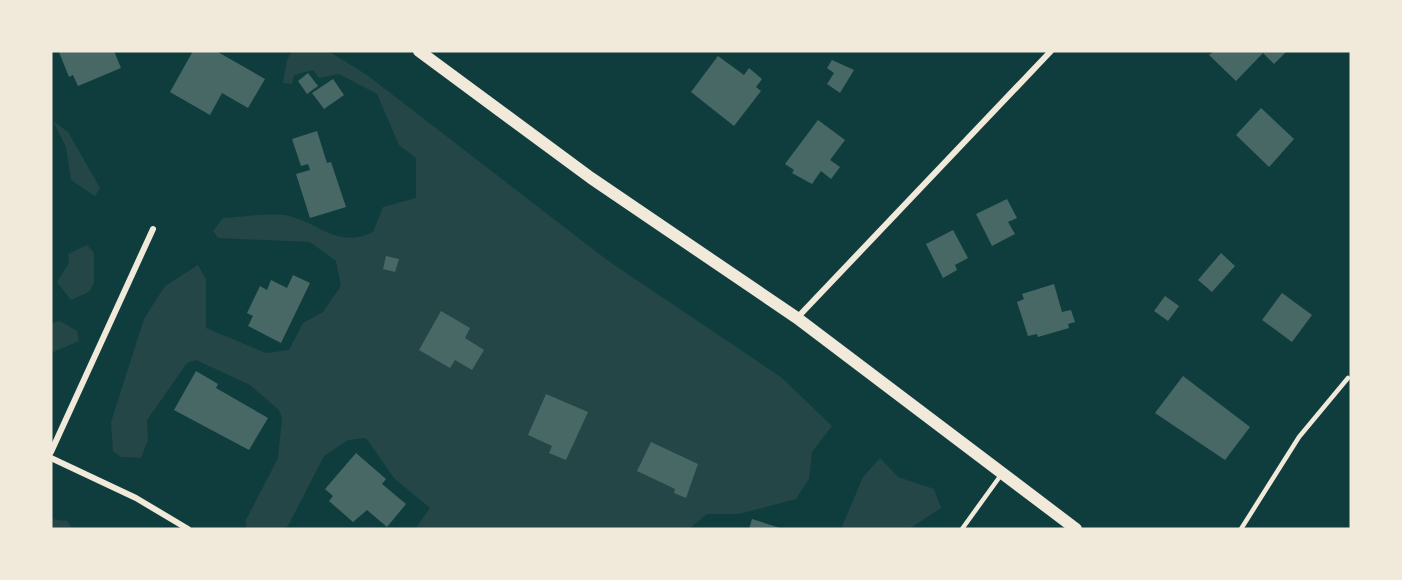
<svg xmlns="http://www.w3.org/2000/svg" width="1402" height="580" viewBox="0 0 1402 580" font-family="'Space Grotesk',sans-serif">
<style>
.green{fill:#244646}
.building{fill:#486865}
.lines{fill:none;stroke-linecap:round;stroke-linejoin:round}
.service{stroke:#f1e9da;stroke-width:4.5}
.minor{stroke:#f1e9da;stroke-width:6}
.secondary{stroke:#f1e9da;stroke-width:12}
</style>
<rect width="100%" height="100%" fill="#0f3d3e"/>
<g class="green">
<path d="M 292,51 L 328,51 L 367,75 L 607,260 L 782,378 L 832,426 L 812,452 L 809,479 L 796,499 L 739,514 L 707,514 L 689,529 L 415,529 L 430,508 L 394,478 L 366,438 L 348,440 L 324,456 L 288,526 L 282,529 L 246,529 L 246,520 L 278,458 L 282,418 L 279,410 L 250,385 L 196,360 L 187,363 L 147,420 L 148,440 L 141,458 L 121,457 L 113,451 L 111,422 L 144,319 L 165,286 L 198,265 L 206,279 L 206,328 L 266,353 L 289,350 L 303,323 L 323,312 L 341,286 L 336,261 L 310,242 L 218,238 L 213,231 L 223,218 C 240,217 273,212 289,216 C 321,224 338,249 373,232 L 383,207 L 416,198 L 416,158 L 399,145 L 377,94 L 339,74 L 319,78 L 313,70 L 294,75 L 292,84 L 283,83 L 287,60 Z"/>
<polygon points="53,121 68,132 100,188 95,196 71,180 66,147"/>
<polygon points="87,245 94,253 94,283 89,292 71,300 57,282 69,263 68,254"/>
<polygon points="60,321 77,331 79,341 51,353 51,323"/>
<polygon points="880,458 898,477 934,489 941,508 909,529 841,529 863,477"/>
<polygon points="51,519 67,521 73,529 51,529"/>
</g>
<g class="building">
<polygon points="114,51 121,68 78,86 73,75 69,77 59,52"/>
<polygon points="193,51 216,51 265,79 248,108 222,93 210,115 170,92"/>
<polygon points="1214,51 1287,51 1274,64 1263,53 1236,81 1209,55"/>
<polygon points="718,56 744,75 749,68 762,79 756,87 761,91 734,126 691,92"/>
<polygon points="832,60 854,70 840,93 827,84 834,73 827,68"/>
<polygon points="308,73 318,86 307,94 298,81"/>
<polygon points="333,79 344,95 324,109 312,93"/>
<polygon points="1261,108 1294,139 1269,167 1236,135"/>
<polygon points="818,120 845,140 830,160 840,167 831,179 821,171 812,184 792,173 794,170 785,164"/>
<polygon points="317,131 327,163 331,162 346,207 310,218 296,174 310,170 308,164 301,166 292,139"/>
<polygon points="1007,199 1017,218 1008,222 1015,234 992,246 976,214"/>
<polygon points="953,230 968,258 955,265 957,270 943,278 926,244"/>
<polygon points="1221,253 1235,266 1212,292 1198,280"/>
<polygon points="386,256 399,259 395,272 383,269"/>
<polygon points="293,275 310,283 281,343 248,326 253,316 247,313 260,286 267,290 271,280 287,288"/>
<polygon points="1054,284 1062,312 1071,310 1075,322 1068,324 1069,328 1038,337 1037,334 1028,336 1017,302 1024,299 1022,294"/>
<polygon points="1282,293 1312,315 1292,342 1262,320"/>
<polygon points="1165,296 1179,306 1168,321 1154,311"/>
<polygon points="441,311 470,328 465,338 484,350 472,370 455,360 450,368 419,350"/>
<polygon points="196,371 218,384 216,388 268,418 249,450 174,410"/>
<polygon points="1183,376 1250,427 1225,460 1155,413"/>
<polygon points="546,394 588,412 566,460 549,453 552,446 528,435"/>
<polygon points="651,442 698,464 686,498 674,493 675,489 637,471"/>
<polygon points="356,453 386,479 382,484 406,504 387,527 367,510 353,522 329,501 333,496 325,489"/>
<polygon points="752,519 783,529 749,529"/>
</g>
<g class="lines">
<g class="service">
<polyline points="962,529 1001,475"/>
<polyline points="1241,529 1299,437 1348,378"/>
</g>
<g class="minor">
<polyline points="797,318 1051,51"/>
<polyline points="51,452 153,229"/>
<polyline points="51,458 136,498 188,529"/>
</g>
<polyline class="secondary" points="419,51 591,178 797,318 1076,529"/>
</g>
<rect width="1402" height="580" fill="none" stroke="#f1e9da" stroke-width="105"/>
</svg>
